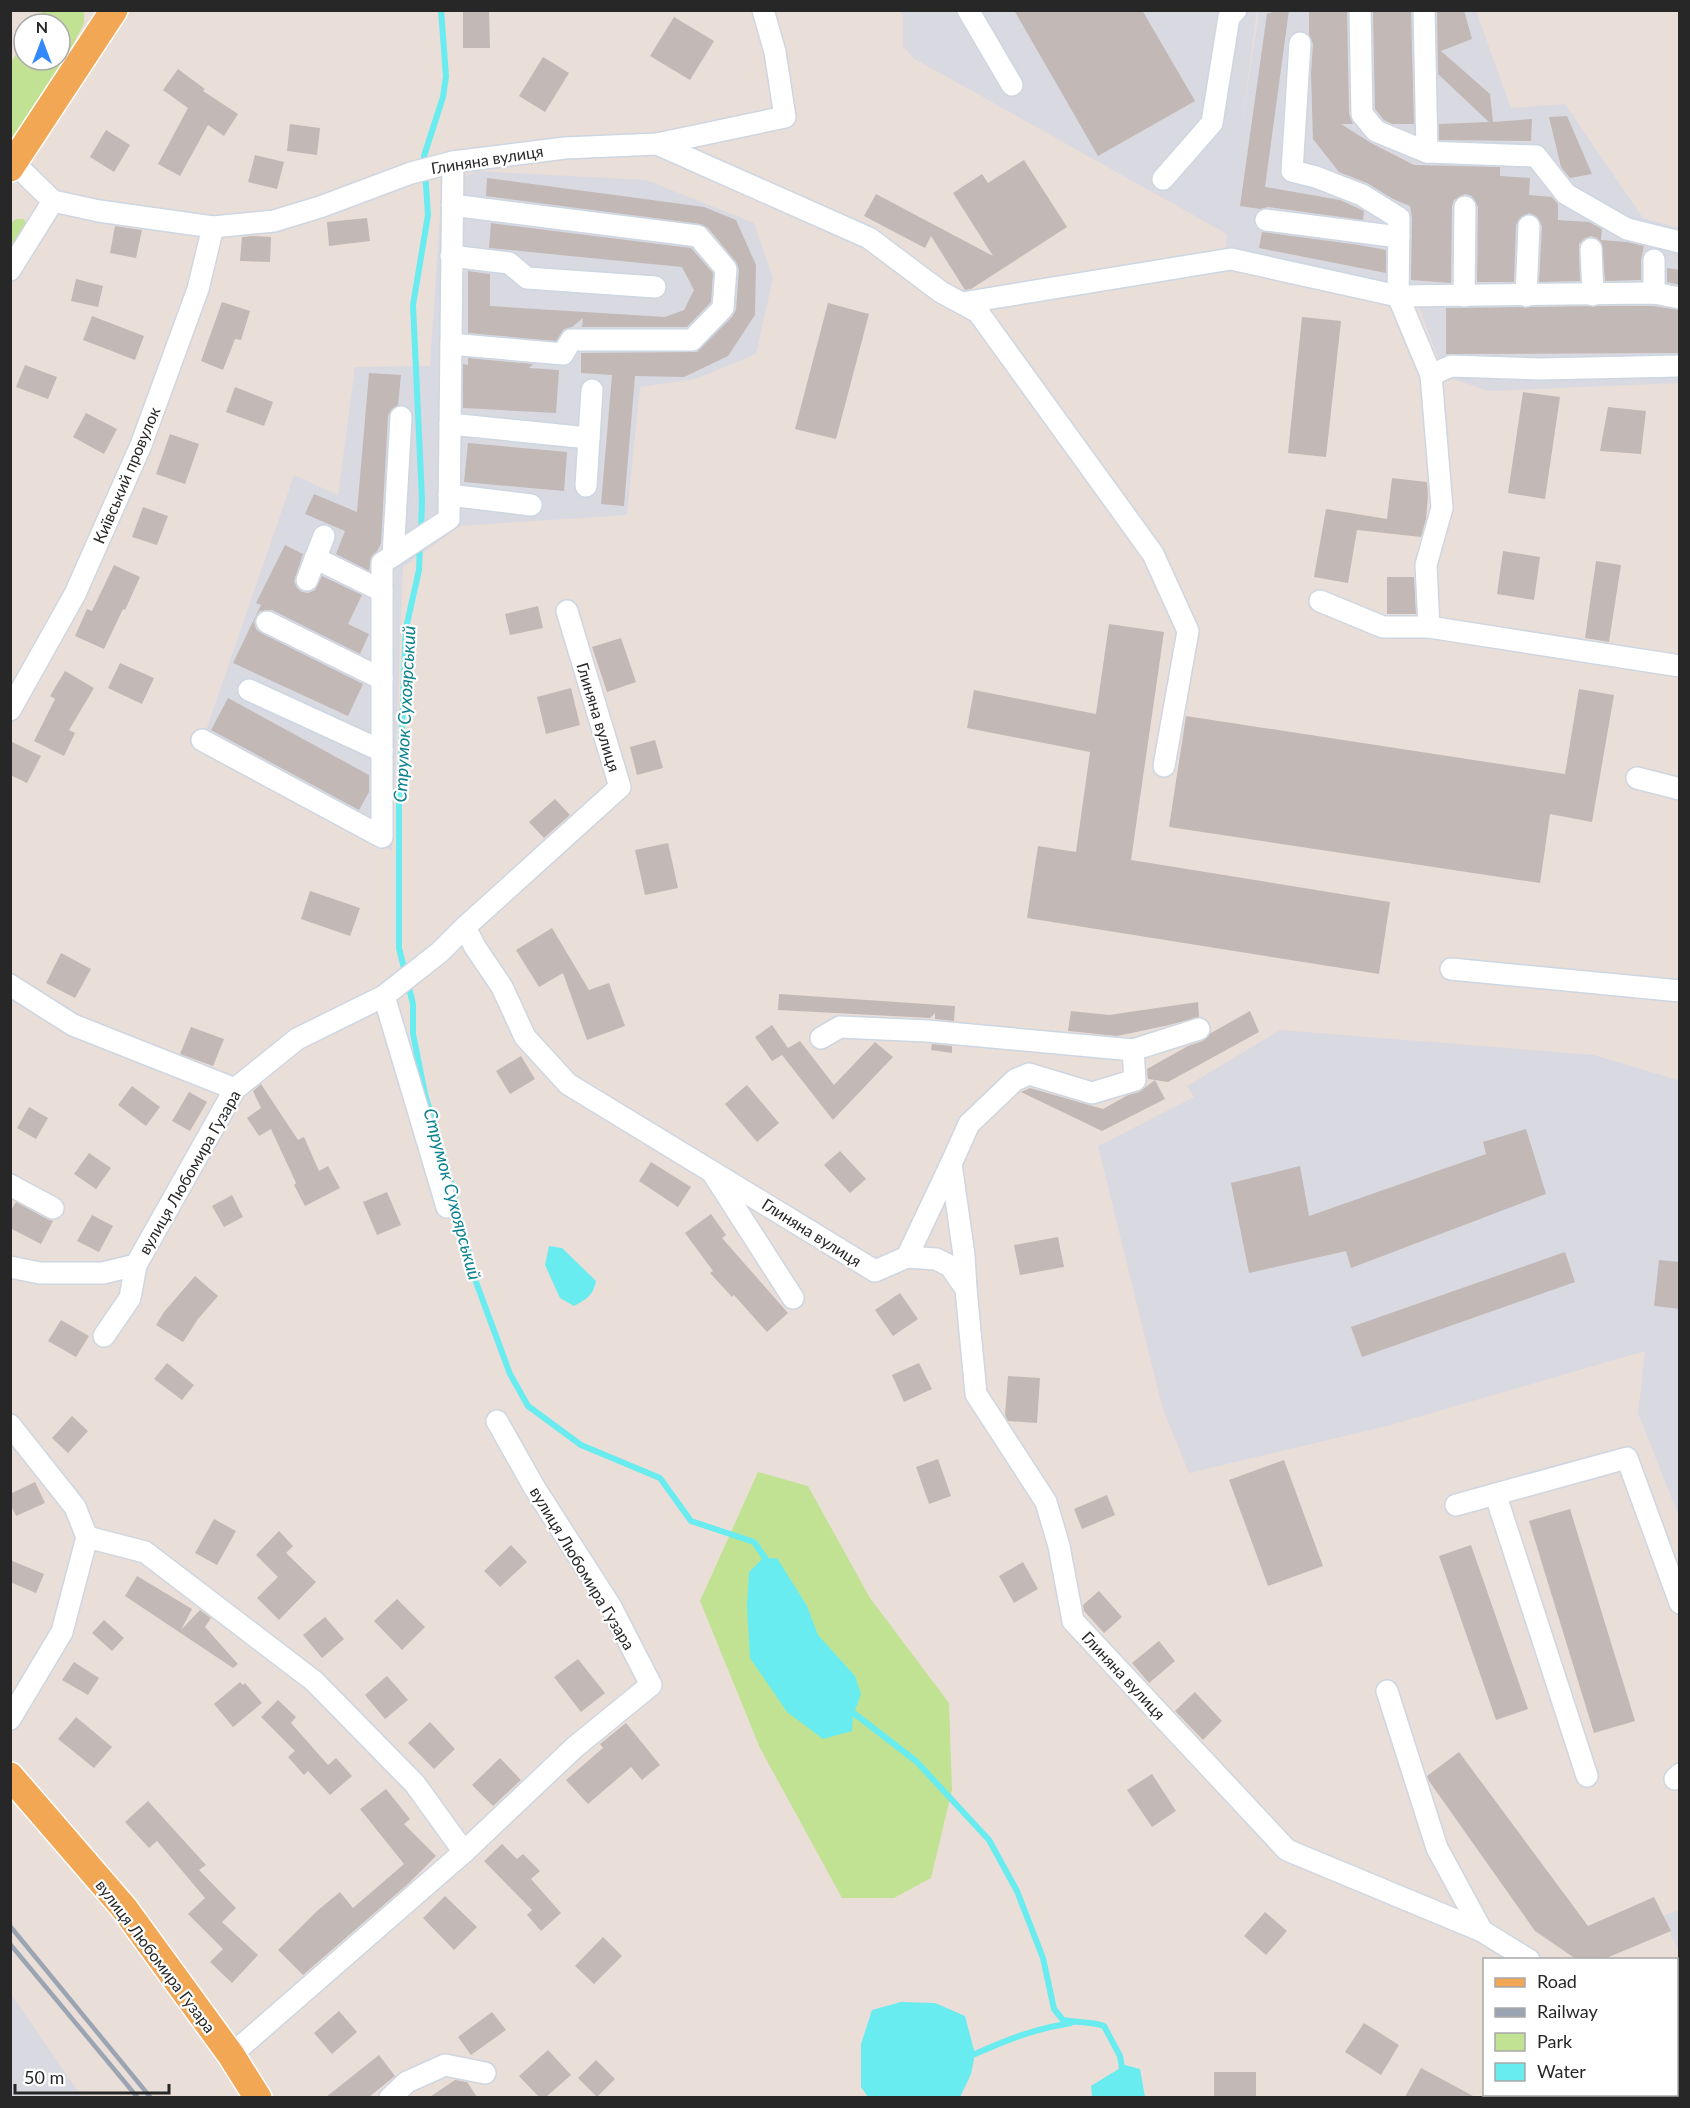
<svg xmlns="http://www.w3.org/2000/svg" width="1690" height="2108" viewBox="0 0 1690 2108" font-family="Lato,sans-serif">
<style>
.industrial{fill:#d9d9e2}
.green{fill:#c1e293}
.water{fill:#68ecef}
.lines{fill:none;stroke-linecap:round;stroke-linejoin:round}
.stream{stroke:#68ecef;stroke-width:6}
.building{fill:#c2b8b5}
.minor-casing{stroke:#cdd6e1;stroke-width:24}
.major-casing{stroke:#fff;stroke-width:30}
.minor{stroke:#fff;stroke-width:21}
.major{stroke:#f2a755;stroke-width:27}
.rail{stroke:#9ba4b2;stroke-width:4.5}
.labels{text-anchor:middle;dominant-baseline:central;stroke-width:4.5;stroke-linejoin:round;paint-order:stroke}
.street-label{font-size:16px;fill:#272727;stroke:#fff}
.water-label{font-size:18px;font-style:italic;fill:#0b8290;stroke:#fff}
</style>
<rect width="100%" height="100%" fill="#eaded8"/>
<g class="industrial">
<polygon points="900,11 1257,11 1240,138 1259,11 1476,11 1511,108 1565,104 1643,218 1679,228 1679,383 1488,391 1445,376 1417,302 1225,254 1227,234 913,58 903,46 903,15"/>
<polygon points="477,171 646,180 754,223 773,278 756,354 696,379 640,387 627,515 460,526 403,567 392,851 200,748 294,475 338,495 355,367 430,366 442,186"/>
<polygon points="1280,1030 1594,1055 1678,1080 1679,1070 1679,1517 1638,1413 1645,1351 1387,1426 1189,1473 1162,1407 1098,1146 1194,1097 1187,1086"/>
<polygon points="1679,1910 1679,1953 1663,1916"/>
<polygon points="10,1994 11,1994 82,2097 11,2097"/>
</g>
<g class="green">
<polygon points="43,11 84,11 84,23 71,49 11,143 10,64 24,42 24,60 60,60 60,24 35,24"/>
<polygon points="16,219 24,219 27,228 10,258 10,224"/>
<polygon points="758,1472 808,1486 870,1598 949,1703 952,1790 931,1878 894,1898 842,1898 760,1748 700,1601"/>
</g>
<g class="water">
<path d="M 549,1246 L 562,1248 L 596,1281 C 594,1295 585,1300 574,1306 L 560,1298 L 545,1265 Z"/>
<polygon points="777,1558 807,1606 818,1635 855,1676 861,1694 853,1716 852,1731 823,1739 787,1712 750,1658 747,1606 749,1572 762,1559"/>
<polygon points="901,2002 935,2003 965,2016 975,2054 971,2074 960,2097 868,2097 861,2087 861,2044 872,2010"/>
<polygon points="1125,2065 1140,2069 1145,2097 1092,2097 1091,2086"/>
</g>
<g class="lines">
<g class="stream">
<polyline points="421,533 422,499 413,305 428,215 424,156 443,97 446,76 441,10"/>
<polyline points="420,543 419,570 406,628 399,800 399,948 413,1004 413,1034 425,1094 451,1182 476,1282 510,1374 528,1406 581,1445 660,1478 691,1521 754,1542 770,1565"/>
<path d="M 847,1708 L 916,1761 L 989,1840 L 1017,1891 L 1043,1958 L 1054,2009 L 1063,2020 C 1077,2023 1090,2021 1104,2026 L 1120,2056 L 1123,2074"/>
<path d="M 975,2054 C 1009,2039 1034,2029 1071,2023"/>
</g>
</g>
<g class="building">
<polygon points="463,10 489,10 490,48 463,48"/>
<polygon points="1014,10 1142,10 1195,101 1098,156"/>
<polygon points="1279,10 1289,10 1265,187 1340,200 1364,211 1363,220 1268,207 1260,209 1240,206 1267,14"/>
<polygon points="1309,10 1347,10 1349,114 1353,124 1341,124 1371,143 1414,165 1500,167 1500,176 1530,178 1529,195 1552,197 1558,204 1558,220 1589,222 1602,229 1601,240 1627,242 1644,246 1641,260 1641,280 1605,281 1602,243 1597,238 1591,236 1584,239 1579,244 1580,281 1539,282 1542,226 1536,216 1529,213 1519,219 1516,225 1514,282 1477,282 1478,207 1472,196 1465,194 1454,200 1452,206 1451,283 1411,280 1412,218 1410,206 1393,199 1367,183 1339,172 1313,139 1311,74 1313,44 1309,35"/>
<polygon points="1437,10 1464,10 1472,39 1441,51 1490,94 1493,122 1532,119 1531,141 1439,140 1439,124 1489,122 1438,74"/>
<polygon points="1373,12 1411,12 1414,124 1392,124 1384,120 1375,109"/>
<polygon points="674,17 714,41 690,80 650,56"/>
<polygon points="543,57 569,73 545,112 519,96"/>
<polygon points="178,69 205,89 203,91 238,114 224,136 208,125 180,176 158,164 188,108 163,90"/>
<polygon points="1567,116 1592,174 1570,178 1561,167 1549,117"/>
<polygon points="290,124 320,128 317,155 287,151"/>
<polygon points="106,130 130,145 114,172 90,157"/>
<polygon points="255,155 284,162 277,189 248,182"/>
<polygon points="1024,160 1067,227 971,289 965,290 931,236 925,248 864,216 876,194 993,256 953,193 982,174 988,183"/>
<polygon points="487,178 704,207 736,220 756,265 755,315 728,356 684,377 635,376 624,506 601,504 612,375 581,373 581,353 697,352 732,317 736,310 739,270 736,262 708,228 700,224 486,196"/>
<polygon points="367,218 370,241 329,246 327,222"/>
<polygon points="491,223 691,248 713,273 711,302 687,327 582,327 583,318 572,327 564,329 556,341 468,333 468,271 490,274 490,306 665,317 684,310 694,290 682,267 489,248"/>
<polygon points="115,226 142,230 136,258 110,253"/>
<polygon points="1262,232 1359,245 1386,250 1386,273 1259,248"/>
<polygon points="253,236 271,237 270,262 240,261 242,237"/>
<polygon points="1667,268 1680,270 1680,285 1667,282"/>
<polygon points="76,279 103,286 98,307 71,301"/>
<polygon points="222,302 250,311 241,340 235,339 223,370 201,361"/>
<polygon points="828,303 869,314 836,439 795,429"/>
<polygon points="1598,306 1653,306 1680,310 1680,353 1446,354 1446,308"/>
<polygon points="92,316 144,336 135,360 83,340"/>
<polygon points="1302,317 1341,321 1326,457 1288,453"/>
<polygon points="468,358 533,364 529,368 559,370 556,413 463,408 463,364 468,365"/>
<polygon points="25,365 57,377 48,399 16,387"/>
<polygon points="369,373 401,375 398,405 391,410 388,416 381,543 378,550 371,557 369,571 336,554 345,531 305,514 314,494 357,512"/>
<polygon points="235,387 273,402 264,426 226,412"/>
<polygon points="1523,392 1560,397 1545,499 1508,493"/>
<polygon points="1608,407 1646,411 1641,454 1600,451"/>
<polygon points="86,413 117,429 104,454 73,437"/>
<polygon points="170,434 199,444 185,484 156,474"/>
<polygon points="468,443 567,452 564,491 464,482"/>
<polygon points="1392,478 1427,482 1428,496 1426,519 1421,537 1357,530 1348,583 1314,577 1326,509 1387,519"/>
<polygon points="143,507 168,516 157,545 132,537"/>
<polygon points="285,545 303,554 294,581 297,588 302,592 308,593 315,590 322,576 362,595 348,624 369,634 360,654 272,610 260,611 256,616 254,622 256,629 261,633 363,684 348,716 233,663 261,605 256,603"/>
<polygon points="1503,551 1540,557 1534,600 1497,594"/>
<polygon points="1596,561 1621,565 1609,642 1585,638"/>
<polygon points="114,565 140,577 125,610 123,609 104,649 75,636 87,609 92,611"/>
<polygon points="1387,577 1414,577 1416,614 1387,614"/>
<polygon points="538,606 543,628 510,635 505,614"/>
<polygon points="1109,624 1164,632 1131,860 1390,902 1379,974 1027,918 1038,846 1076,852 1090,752 967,728 974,690 1096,714"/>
<polygon points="621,638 636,682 607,692 592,647"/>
<polygon points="120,663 154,678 142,704 108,688"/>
<polygon points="65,671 94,688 69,730 75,733 64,756 34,741 55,699 50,696"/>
<polygon points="571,688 580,725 546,734 537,697"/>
<polygon points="1579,689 1614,695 1592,822 1550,814 1540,883 1169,827 1186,716 1565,774"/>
<polygon points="228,698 369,775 369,792 359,810 211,730"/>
<polygon points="655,740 663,768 637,775 630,747"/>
<polygon points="10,741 41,756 27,783 10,775"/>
<polygon points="555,799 570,815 544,838 529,822"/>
<polygon points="668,843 678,888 645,895 635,850"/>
<polygon points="310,891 360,908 350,936 301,919"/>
<polygon points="552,928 589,990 609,983 625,1026 587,1040 563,973 539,987 516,950"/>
<polygon points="61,953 91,969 75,998 46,983"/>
<polygon points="779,994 955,1006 954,1021 935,1019 935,1013 930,1018 778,1010"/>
<polygon points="1198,1002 1199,1017 1169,1025 1117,1036 1068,1031 1071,1011 1109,1015"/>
<polygon points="1250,1011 1259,1032 1168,1082 1148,1079 1147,1069 1188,1046 1203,1041 1211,1033"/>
<polygon points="772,1025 788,1048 800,1041 834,1085 875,1042 893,1057 833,1120 782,1055 772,1061 755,1037"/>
<polygon points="191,1027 224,1039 213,1066 180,1054"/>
<polygon points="932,1044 952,1046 952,1053 931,1050"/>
<polygon points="521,1056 535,1079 510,1094 496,1071"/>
<polygon points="1155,1080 1165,1099 1102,1131 1021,1092 1030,1088 1103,1109 1128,1095 1139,1092"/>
<polygon points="261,1084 298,1140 304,1137 319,1171 328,1166 340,1188 305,1206 294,1185 296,1183 271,1129 259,1136 247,1118 261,1108 253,1091"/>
<polygon points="747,1085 779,1123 757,1142 725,1104"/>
<polygon points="132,1086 160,1107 146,1126 118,1105"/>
<polygon points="189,1092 207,1102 190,1131 172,1121"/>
<polygon points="29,1107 48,1118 36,1139 17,1128"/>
<polygon points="1526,1129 1546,1194 1351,1268 1346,1251 1249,1273 1231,1183 1300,1166 1309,1216 1486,1154 1483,1142"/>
<polygon points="840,1151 866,1179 850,1193 824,1165"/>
<polygon points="89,1153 111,1168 96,1189 74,1174"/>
<polygon points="651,1162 691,1187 678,1207 639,1181"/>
<polygon points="387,1192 401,1225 377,1235 363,1202"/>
<polygon points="232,1195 243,1217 224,1227 212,1206"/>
<polygon points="16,1202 47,1219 53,1221 41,1244 10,1228 10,1212"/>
<polygon points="711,1214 726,1235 722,1238 788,1313 767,1332 734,1295 732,1297 710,1273 713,1271 685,1233"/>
<polygon points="92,1215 113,1226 99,1252 77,1241"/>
<polygon points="1058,1237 1064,1267 1020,1275 1014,1245"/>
<polygon points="1565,1252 1575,1282 1362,1357 1351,1327"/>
<polygon points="1659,1260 1680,1262 1680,1309 1654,1306"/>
<polygon points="195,1276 218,1296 198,1319 183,1342 156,1325 164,1312"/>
<polygon points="900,1293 918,1319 893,1336 875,1310"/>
<polygon points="61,1320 89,1336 76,1357 48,1341"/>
<polygon points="167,1363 194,1385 182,1400 154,1379"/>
<polygon points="919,1363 932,1389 904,1402 892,1375"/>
<polygon points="1008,1376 1040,1378 1037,1423 1008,1421 1005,1415"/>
<polygon points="72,1416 88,1431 68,1453 52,1438"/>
<polygon points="938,1459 951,1496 929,1504 916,1467"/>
<polygon points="1284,1460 1323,1566 1268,1586 1229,1480"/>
<polygon points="35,1482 45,1503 16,1516 10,1503 10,1494"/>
<polygon points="1107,1495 1115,1515 1082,1529 1074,1509"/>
<polygon points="1570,1509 1635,1721 1594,1733 1529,1521"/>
<polygon points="214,1519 236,1531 217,1565 195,1553"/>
<polygon points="279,1531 293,1546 286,1553 316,1582 279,1620 257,1598 278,1577 256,1555"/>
<polygon points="511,1545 527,1562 500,1587 484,1571"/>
<polygon points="1471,1545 1528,1709 1496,1720 1439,1556"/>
<polygon points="10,1560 44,1574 36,1593 10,1582"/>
<polygon points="1023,1562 1038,1589 1014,1603 999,1576"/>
<polygon points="137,1576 192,1609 181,1630 200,1610 211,1618 205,1627 238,1664 233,1668 125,1596"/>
<polygon points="1099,1591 1122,1617 1104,1633 1084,1611 1083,1605"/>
<polygon points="397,1599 425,1627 402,1650 374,1621"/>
<polygon points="325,1617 344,1639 322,1658 303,1635"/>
<polygon points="104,1620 124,1638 112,1651 92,1633"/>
<polygon points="1159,1641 1175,1661 1149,1683 1132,1663"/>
<polygon points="578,1659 605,1693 581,1712 554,1677"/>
<polygon points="74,1662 99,1678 88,1695 62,1680"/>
<polygon points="387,1676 408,1700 385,1719 365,1695"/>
<polygon points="240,1682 243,1685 245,1683 262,1703 233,1727 214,1704"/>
<polygon points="1195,1692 1222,1721 1203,1740 1175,1711"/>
<polygon points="278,1700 296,1717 291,1723 328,1765 336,1758 352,1776 330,1795 308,1771 304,1775 288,1757 295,1751 261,1717"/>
<polygon points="76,1717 112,1747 94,1768 58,1739"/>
<polygon points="430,1722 455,1749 434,1769 408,1743"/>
<polygon points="626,1723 660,1765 642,1780 631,1767 588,1804 566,1780 603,1748 600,1744"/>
<polygon points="1459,1752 1588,1926 1654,1897 1671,1931 1604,1959 1576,1959 1535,1931 1429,1781 1427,1776"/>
<polygon points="500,1758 521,1780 493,1806 472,1785"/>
<polygon points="1152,1774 1176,1811 1152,1827 1127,1790"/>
<polygon points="386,1789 410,1819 404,1824 436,1856 409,1883 303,1975 278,1950 317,1911 340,1892 353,1908 404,1864 360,1809"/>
<polygon points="148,1801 206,1865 199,1870 236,1908 222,1922 258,1955 232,1983 210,1962 223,1949 188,1914 205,1898 157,1841 149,1848 125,1822"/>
<polygon points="502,1844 517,1859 523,1854 540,1871 531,1879 561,1913 541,1931 527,1915 532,1910 484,1861"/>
<polygon points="445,1896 477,1927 454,1950 423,1918"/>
<polygon points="1265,1912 1287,1931 1266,1955 1244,1936"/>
<polygon points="603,1937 622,1956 594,1984 575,1966"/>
<polygon points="339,2011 357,2032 332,2054 314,2033"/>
<polygon points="492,2012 506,2030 471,2055 458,2037"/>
<polygon points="1364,2023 1399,2045 1381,2075 1345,2052"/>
<polygon points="548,2050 571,2075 546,2097 539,2097 519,2076"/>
<polygon points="379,2055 395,2076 369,2097 326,2097"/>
<polygon points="596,2060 615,2079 597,2097 578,2078"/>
<polygon points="1421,2068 1475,2097 1405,2097"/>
<rect x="1214" y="2072" width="42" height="25"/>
<polygon points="455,2080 467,2082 477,2097 430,2097"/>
</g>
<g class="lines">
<defs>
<g id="minor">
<polyline points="968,10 1012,85"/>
<polyline points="1360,10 1362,114 1376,131 1427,152 1536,156 1566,194 1627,229 1680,242"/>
<polyline points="1424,10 1427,152"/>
<polyline points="1300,43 1292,171 1316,177 1362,195 1399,218 1398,296 1654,293 1680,298"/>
<polyline points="657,144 869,238 941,292 978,312 1153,554 1188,631 1164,766"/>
<polyline points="14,163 53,201"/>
<polyline points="1163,179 1212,123 1229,17 1236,10"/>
<polyline points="53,201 99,211 213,227 274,221 320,207 411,173 453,162 565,148 657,144 785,117 775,52 763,10"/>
<polyline points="1266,220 1399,237"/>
<polyline points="1591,249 1593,295"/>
<polyline points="451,256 509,263 527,278 655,287"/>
<polyline points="1654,260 1654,293"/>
<polyline points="10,270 53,201"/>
<polyline points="1464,296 1465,207"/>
<polyline points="1526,296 1529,226"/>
<polyline points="962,303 1231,259 1398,296 1431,375 1442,508 1426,565 1429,627 1680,666"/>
<polyline points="451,344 563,354 571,340 692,340 723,308 726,269 698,236 452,205"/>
<polyline points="1431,375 1451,366 1541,369 1680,366"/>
<polyline points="450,424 589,438"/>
<polyline points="586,486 592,390"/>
<polyline points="449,495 531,505"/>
<polyline points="393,556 401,417"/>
<polyline points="315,558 382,591"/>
<polyline points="307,580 324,536"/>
<polyline points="1320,601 1383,627 1429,627"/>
<polyline points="567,611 620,787 465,927 475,947 502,987 525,1037 568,1084 875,1271 907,1257 936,1259 950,1266 966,1289 976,1394 1046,1502 1059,1546 1073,1621 1287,1850 1482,1931 1529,1960"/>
<polyline points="267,622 382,679"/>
<polyline points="249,690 382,751"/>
<polyline points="10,710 75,594 141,445 198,289 213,227"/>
<polyline points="202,740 382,837 382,563 449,519 453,162"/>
<polyline points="1637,778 1680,789"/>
<polyline points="1451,969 1680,991"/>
<polyline points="10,985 73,1025 235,1089"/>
<polyline points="384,996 447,1207"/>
<polyline points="821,1038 840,1027 927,1031 1133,1050 1199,1029"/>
<polyline points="714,1175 793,1298"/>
<polyline points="10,1185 53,1208"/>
<polyline points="907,1257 951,1164"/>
<polyline points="10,1267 40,1273 103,1273 136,1265 235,1089 297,1039 384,996 440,952 465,927"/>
<polyline points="966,1289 964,1255 951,1164 969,1124 1015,1080 1029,1074 1092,1093 1135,1080 1133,1050"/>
<polyline points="104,1336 130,1298 136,1265"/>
<polyline points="10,1425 75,1507 87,1537 62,1632 10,1719"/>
<polyline points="1496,1496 1587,1776"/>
<polyline points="1456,1505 1627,1458 1680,1603"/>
<polyline points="87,1537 145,1552 314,1681 415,1784 464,1852"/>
<polyline points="1387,1691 1437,1848 1482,1931"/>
<polyline points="1675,1779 1680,1774"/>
<polyline points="1676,2051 1680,2053"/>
<polyline points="231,2055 464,1852 575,1747 651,1685 611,1607 534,1487 497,1421"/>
<polyline points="390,2098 407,2082 445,2065 485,2073"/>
</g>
<g id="major">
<polyline points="10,168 114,10"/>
<polyline points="10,1776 124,1908 231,2055 258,2098"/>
</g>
</defs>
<use href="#minor" class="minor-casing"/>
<use href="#major" class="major-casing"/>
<use href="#minor" class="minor"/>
<use href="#major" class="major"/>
<g class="rail">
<polyline points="10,1926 151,2098"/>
<polyline points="10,1944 138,2098"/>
</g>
</g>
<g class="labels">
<g class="street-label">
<text transform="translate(487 159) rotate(-9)">Глиняна вулиця</text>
<text transform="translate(126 475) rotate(-67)">Київський провулок</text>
<text transform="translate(599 717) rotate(73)">Глиняна вулиця</text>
<text transform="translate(189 1172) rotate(-60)">вулиця Любомира Гузара</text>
<text transform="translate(812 1232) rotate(32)">Глиняна вулиця</text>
<text transform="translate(583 1568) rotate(59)">вулиця Любомира Гузара</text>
<text transform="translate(1124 1675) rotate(47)">Глиняна вулиця</text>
<text transform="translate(156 1956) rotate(53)">вулиця Любомира Гузара</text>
</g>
<g class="water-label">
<text transform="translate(404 714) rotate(-87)">Струмок Сухоярський</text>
<text transform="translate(453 1194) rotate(75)">Струмок Сухоярський</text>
</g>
</g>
<rect width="1690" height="2108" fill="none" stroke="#272727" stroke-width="24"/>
<rect x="1483" y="1958" width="195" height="138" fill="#ffffff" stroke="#a9a9a9" stroke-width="1.5"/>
<rect x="1495" y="1978" width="30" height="9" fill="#f2a755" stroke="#a9a9a9" stroke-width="1.5"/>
<text x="1537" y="1988" font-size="18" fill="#272727">Road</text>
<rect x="1495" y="2008" width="30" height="9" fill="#9ba4b2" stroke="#a9a9a9" stroke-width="1.5"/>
<text x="1537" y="2018" font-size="18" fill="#272727">Railway</text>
<rect x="1495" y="2033" width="30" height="18" fill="#c1e293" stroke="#a9a9a9" stroke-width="1.5"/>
<text x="1537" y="2048" font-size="18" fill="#272727">Park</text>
<rect x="1495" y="2063" width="30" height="18" fill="#68ecef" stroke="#a9a9a9" stroke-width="1.5"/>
<text x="1537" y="2078" font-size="18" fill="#272727">Water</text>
<g transform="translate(42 42)"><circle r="28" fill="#ffffff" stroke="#a9a9a9" stroke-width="1.5"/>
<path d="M0-4.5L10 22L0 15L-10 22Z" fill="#3389fc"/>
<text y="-9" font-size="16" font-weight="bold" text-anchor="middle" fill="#272727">N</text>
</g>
<path d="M15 2084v9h154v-9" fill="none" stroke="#272727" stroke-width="3"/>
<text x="24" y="2084" font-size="18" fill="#272727" stroke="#ffffff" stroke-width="4.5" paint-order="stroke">50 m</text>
</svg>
